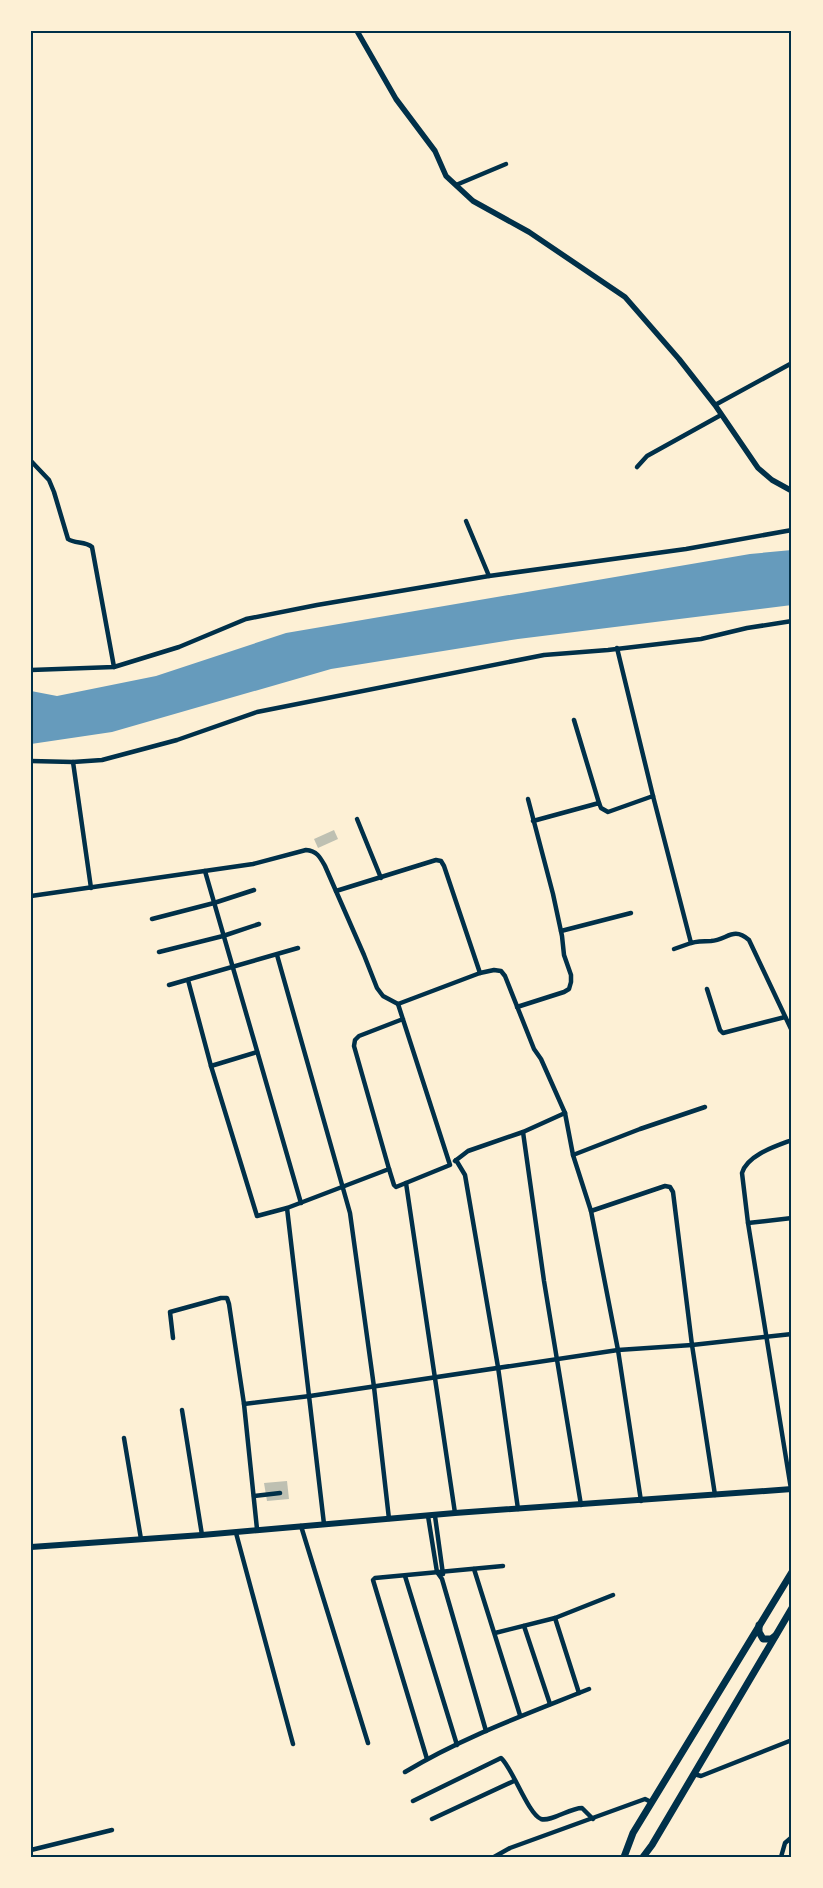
<svg xmlns="http://www.w3.org/2000/svg" width="823" height="1888" viewBox="0 0 823 1888" font-family="'Roboto Condensed',sans-serif">
<style>
.water{fill:#669bbc}
.building{fill:#bec0b2}
.lines{fill:none;stroke-linecap:round;stroke-linejoin:round}
.minor{stroke:#003049;stroke-width:4.5}
.tertiary{stroke:#003049;stroke-width:5.5}
.secondary{stroke:#003049;stroke-width:6}
.primary{stroke:#003049;stroke-width:7}
.neatline{fill:none;stroke:#003049;stroke-width:2}
</style>
<rect width="100%" height="100%" fill="#fdf0d5"/>
<polygon class="water" points="792,550 792,605 518,639 331,669 112,732 31,744 31,691 57,696 156,676 286,633 750,554"/>
<g class="building">
<polygon points="334,830 338,839 318,848 314,839"/>
<polygon points="287,1481 289,1499 267,1501 264,1483"/>
</g>
<g class="lines">
<g class="minor">
<polyline points="456,185 506,164"/>
<polyline points="715,405 792,363"/>
<path d="M 31,461 L 49,480 L 54,492 L 68,539 C 75,544 85,541 92,547 L 114,667"/>
<polyline points="637,467 647,456 721,415"/>
<polyline points="466,521 489,576"/>
<polyline points="617,648 653,796"/>
<polyline points="31,670 114,667 179,647 246,619 317,605 489,576 686,549 792,530"/>
<polyline points="574,720 599,803"/>
<polyline points="31,761 73,762 102,760 177,740 257,712 544,655 608,650 701,639 747,628 792,621"/>
<polyline points="73,762 91,888"/>
<polyline points="357,819 381,878"/>
<path d="M 533,821 L 599,803 L 601,808 L 608,812 L 653,796 L 691,943 C 698,941 704,941 711,941 C 727,940 733,926 749,940 L 792,1031"/>
<polyline points="205,871 301,1203"/>
<polyline points="336,891 436,860 441,861 444,866 480,973"/>
<path d="M 31,896 L 253,864 L 306,850 C 317,851 320,857 325,866 L 364,955 L 377,988 L 383,996 L 398,1004 L 480,973 L 494,970 L 501,971 L 505,976 L 534,1049 L 541,1059 L 565,1113 L 573,1155 L 591,1211 L 618,1350 L 641,1501"/>
<polyline points="152,919 214,903 254,890"/>
<polyline points="561,931 631,913"/>
<polyline points="674,949 691,943"/>
<polyline points="159,952 223,936 259,924"/>
<polyline points="277,955 350,1213 374,1387 389,1519"/>
<polyline points="188,980 211,1066 257,1216 287,1208 389,1169"/>
<polyline points="169,985 298,948"/>
<polyline points="707,989 720,1030 723,1033 785,1017"/>
<polyline points="398,1004 450,1165 396,1187 394,1185 389,1169 354,1046 355,1040 359,1036 403,1019"/>
<polyline points="517,1007 564,992 569,989 571,982 571,975 564,955 562,936 553,894 528,799"/>
<polyline points="211,1066 257,1052"/>
<polyline points="523,1132 544,1281 581,1505"/>
<polyline points="573,1155 640,1129 705,1107"/>
<polyline points="456,1160 465,1175 498,1367 518,1509"/>
<polyline points="455,1161 468,1151 523,1132 565,1113"/>
<polyline points="406,1183 455,1513"/>
<polyline points="287,1208 324,1524"/>
<polyline points="591,1211 665,1186 670,1187 673,1192 692,1345 715,1495"/>
<polyline points="748,1223 792,1218"/>
<polyline points="173,1338 170,1312 221,1298 227,1298 229,1304 244,1404 257,1529"/>
<polyline points="244,1404 310,1396 618,1350 692,1345 792,1334"/>
<polyline points="182,1410 202,1535"/>
<polyline points="124,1438 141,1539"/>
<path d="M 791,1489 L 748,1223 L 742,1173 C 747,1155 776,1146 792,1140"/>
<polyline points="254,1496 280,1493"/>
<polyline points="428,1516 437,1572 442,1579 486,1731"/>
<polyline points="435,1516 443,1574"/>
<polyline points="301,1526 368,1743"/>
<polyline points="236,1533 293,1744"/>
<polyline points="474,1569 520,1715"/>
<polyline points="405,1576 457,1745"/>
<polyline points="555,1618 579,1693"/>
<polyline points="524,1626 550,1704"/>
<polyline points="495,1633 555,1618 613,1595"/>
<polyline points="427,1759 373,1580 375,1578 503,1566"/>
<path d="M 405,1772 C 463,1737 527,1714 589,1689"/>
<polyline points="694,1774 701,1776 792,1740"/>
<path d="M 413,1801 L 501,1758 C 512,1767 528,1814 541,1819 C 551,1822 570,1808 582,1808 L 593,1819"/>
<polyline points="432,1819 514,1781"/>
<polyline points="31,1850 112,1830"/>
<polyline points="494,1857 510,1848 645,1799 651,1802"/>
<polyline points="781,1857 785,1843 792,1837"/>
</g>
<polyline class="tertiary" points="357,31 396,99 435,151 446,176 473,201 529,232 625,297 679,359 715,405 758,468 772,480 792,491"/>
<polyline class="secondary" points="31,1547 202,1535 455,1513 792,1489"/>
<g class="primary">
<polyline points="759,1625 759,1632 763,1639 771,1639 775,1636"/>
<polyline points="624,1857 633,1833 792,1572"/>
<polyline points="643,1857 652,1845 792,1608"/>
</g>
</g>
<rect width="823" height="1888" fill="none" stroke="#fdf0d5" stroke-width="65"/>
<rect x="32" y="32" width="758" height="1824" class="neatline"/>
</svg>
